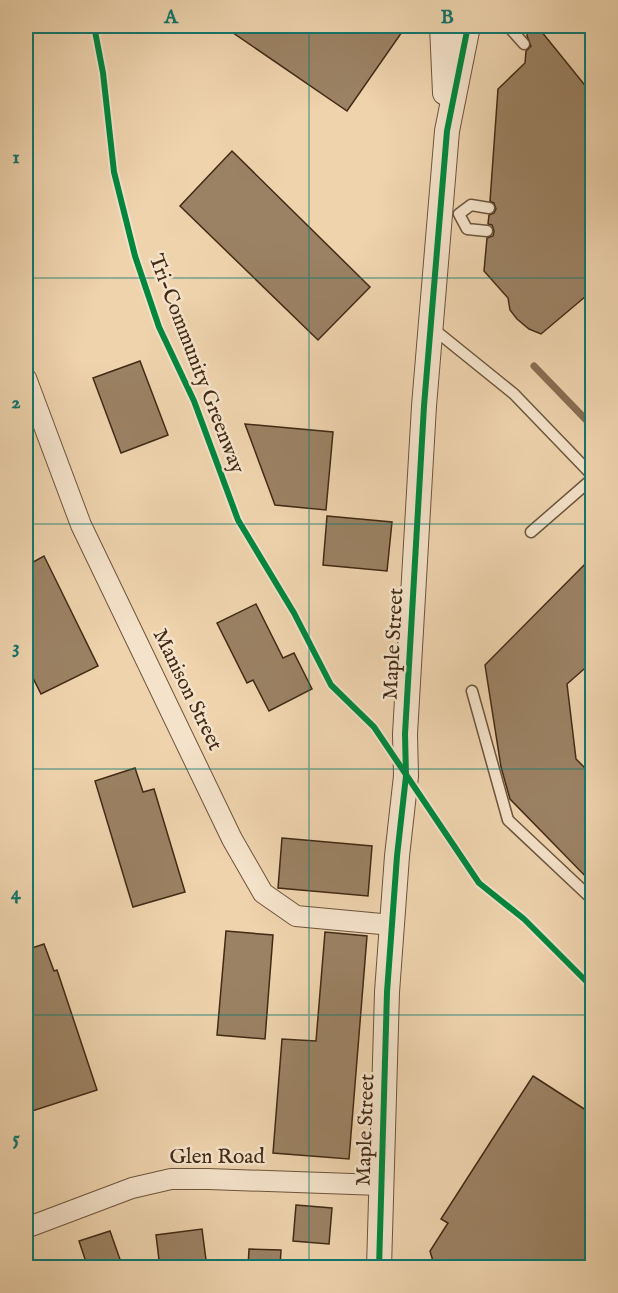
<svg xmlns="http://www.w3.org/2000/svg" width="618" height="1293" viewBox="0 0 618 1293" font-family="'IM FELL English',serif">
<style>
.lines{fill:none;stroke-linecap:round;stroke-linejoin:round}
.stream{stroke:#866d51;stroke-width:7}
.building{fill:#9b8264;stroke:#422a15;stroke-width:1.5}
.service-casing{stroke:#6d543b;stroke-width:13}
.minor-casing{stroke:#6d543b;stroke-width:22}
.tertiary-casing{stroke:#6d543b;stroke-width:26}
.service{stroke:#f4e2ca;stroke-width:10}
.minor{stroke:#f4e2ca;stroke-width:20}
.tertiary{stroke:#f4e2ca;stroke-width:24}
.cycleway-casing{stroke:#f4e2ca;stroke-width:10}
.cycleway{stroke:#00873e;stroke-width:6}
.grid{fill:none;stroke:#0f766e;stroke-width:1.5;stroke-opacity:0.55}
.labels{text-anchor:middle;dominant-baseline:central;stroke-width:5;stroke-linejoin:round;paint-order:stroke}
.street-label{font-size:21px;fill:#422a15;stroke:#f4e2ca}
.neatline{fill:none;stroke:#0f766e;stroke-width:2}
.grid-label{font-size:20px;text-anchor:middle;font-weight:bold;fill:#0f766e}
</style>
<rect width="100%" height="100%" fill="#eed3ad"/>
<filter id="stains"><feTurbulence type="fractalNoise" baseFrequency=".00333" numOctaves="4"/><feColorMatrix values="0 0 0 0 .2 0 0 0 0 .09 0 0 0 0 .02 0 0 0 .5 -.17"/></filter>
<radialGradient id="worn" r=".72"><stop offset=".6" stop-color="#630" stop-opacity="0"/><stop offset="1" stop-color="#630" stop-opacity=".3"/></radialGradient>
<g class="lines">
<polyline class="stream" points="534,366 592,426"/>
</g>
<g class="building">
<polygon points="223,26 392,26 402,32 347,111"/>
<polygon points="528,26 537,26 592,94 592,291 541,334 529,329 517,319 510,310 508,298 484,271 487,238 493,236 494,231 492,225 488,224 489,215 494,213 496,209 494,203 490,201 498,89 525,63 526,51 531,46 527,36"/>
<polygon points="232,151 370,287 318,340 180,206"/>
<polygon points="140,361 168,435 121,453 93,378"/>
<polygon points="245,424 333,432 326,510 275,505"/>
<polygon points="327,516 392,522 387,571 323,565"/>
<polygon points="44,556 98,666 41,694 26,664 26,566"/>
<polygon points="592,557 592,662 567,684 576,759 592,775 592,883 510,799 501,767 485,665"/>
<polygon points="256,604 283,658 294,653 312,689 269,711 253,680 247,683 217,623"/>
<polygon points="135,768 143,792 154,789 185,892 133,907 95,781"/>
<polygon points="282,838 372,846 368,896 278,888"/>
<polygon points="226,931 273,935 265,1039 217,1035"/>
<polygon points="325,932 367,936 349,1159 273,1153 282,1039 316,1041"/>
<polygon points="44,944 54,971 57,970 97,1090 26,1113 26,950"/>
<polygon points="533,1076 592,1114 592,1268 435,1268 430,1251 448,1223 441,1219"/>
<polygon points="296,1205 332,1208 329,1244 293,1241"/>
<polygon points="202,1229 206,1260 183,1263 184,1268 160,1268 156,1235"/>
<polygon points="110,1231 123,1268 88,1268 79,1241"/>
<polygon points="249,1249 281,1250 280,1268 248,1268"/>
</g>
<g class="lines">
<defs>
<g id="service">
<polyline points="508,26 524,44"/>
<polyline points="487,231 467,229 459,214 471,205 489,208"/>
<polyline points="431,327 514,394 592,475"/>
<polyline points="531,532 592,479"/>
<polyline points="472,691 508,820 592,899"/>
</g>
<g id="minor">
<polyline points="26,378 81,525 232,839 263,893 296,916 392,925"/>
<polyline points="26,1228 132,1188 171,1179 208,1179 380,1185"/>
</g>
<g id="tertiary">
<polyline points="442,26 445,93"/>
<polyline points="379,1268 387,992 397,856 406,776 405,734 424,406 447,131 468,26"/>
</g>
</defs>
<use href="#service" class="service-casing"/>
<use href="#minor" class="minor-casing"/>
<use href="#tertiary" class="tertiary-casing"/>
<use href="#service" class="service"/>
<use href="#minor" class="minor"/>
<use href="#tertiary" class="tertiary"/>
<defs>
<g id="cycleway">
<polyline points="94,26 103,73 114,172 135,256 159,327 194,401 238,520 294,613 331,685 374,727 479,883 524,919 592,987"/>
<polyline points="379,1268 387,992 397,856 406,776 405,734 424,406 447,131 468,26"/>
</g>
</defs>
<use href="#cycleway" class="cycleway-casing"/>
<use href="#cycleway" class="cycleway"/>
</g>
<path class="grid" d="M 309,26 L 309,1268M 26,278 L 592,278M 26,524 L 592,524M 26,769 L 592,769M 26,1015 L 592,1015"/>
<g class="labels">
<g class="street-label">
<text transform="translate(196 364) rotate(69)">Tri-Community Greenway</text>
<text transform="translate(394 644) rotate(-87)">Maple Street</text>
<text transform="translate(187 690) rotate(64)">Manison Street</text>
<text transform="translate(366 1130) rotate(-88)">Maple Street</text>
<text x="217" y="1157">Glen Road</text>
</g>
</g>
<rect width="618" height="1293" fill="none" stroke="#eed3ad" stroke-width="66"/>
<rect x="33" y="33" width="552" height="1227" class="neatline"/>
<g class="grid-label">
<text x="171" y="23">A</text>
<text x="447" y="23">B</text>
<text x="16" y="163">1</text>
<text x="16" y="408">2</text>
<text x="16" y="653">3</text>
<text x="16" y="899">4</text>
<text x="16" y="1144">5</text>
</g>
<rect width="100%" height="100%" filter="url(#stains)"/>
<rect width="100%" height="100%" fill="url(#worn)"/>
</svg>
